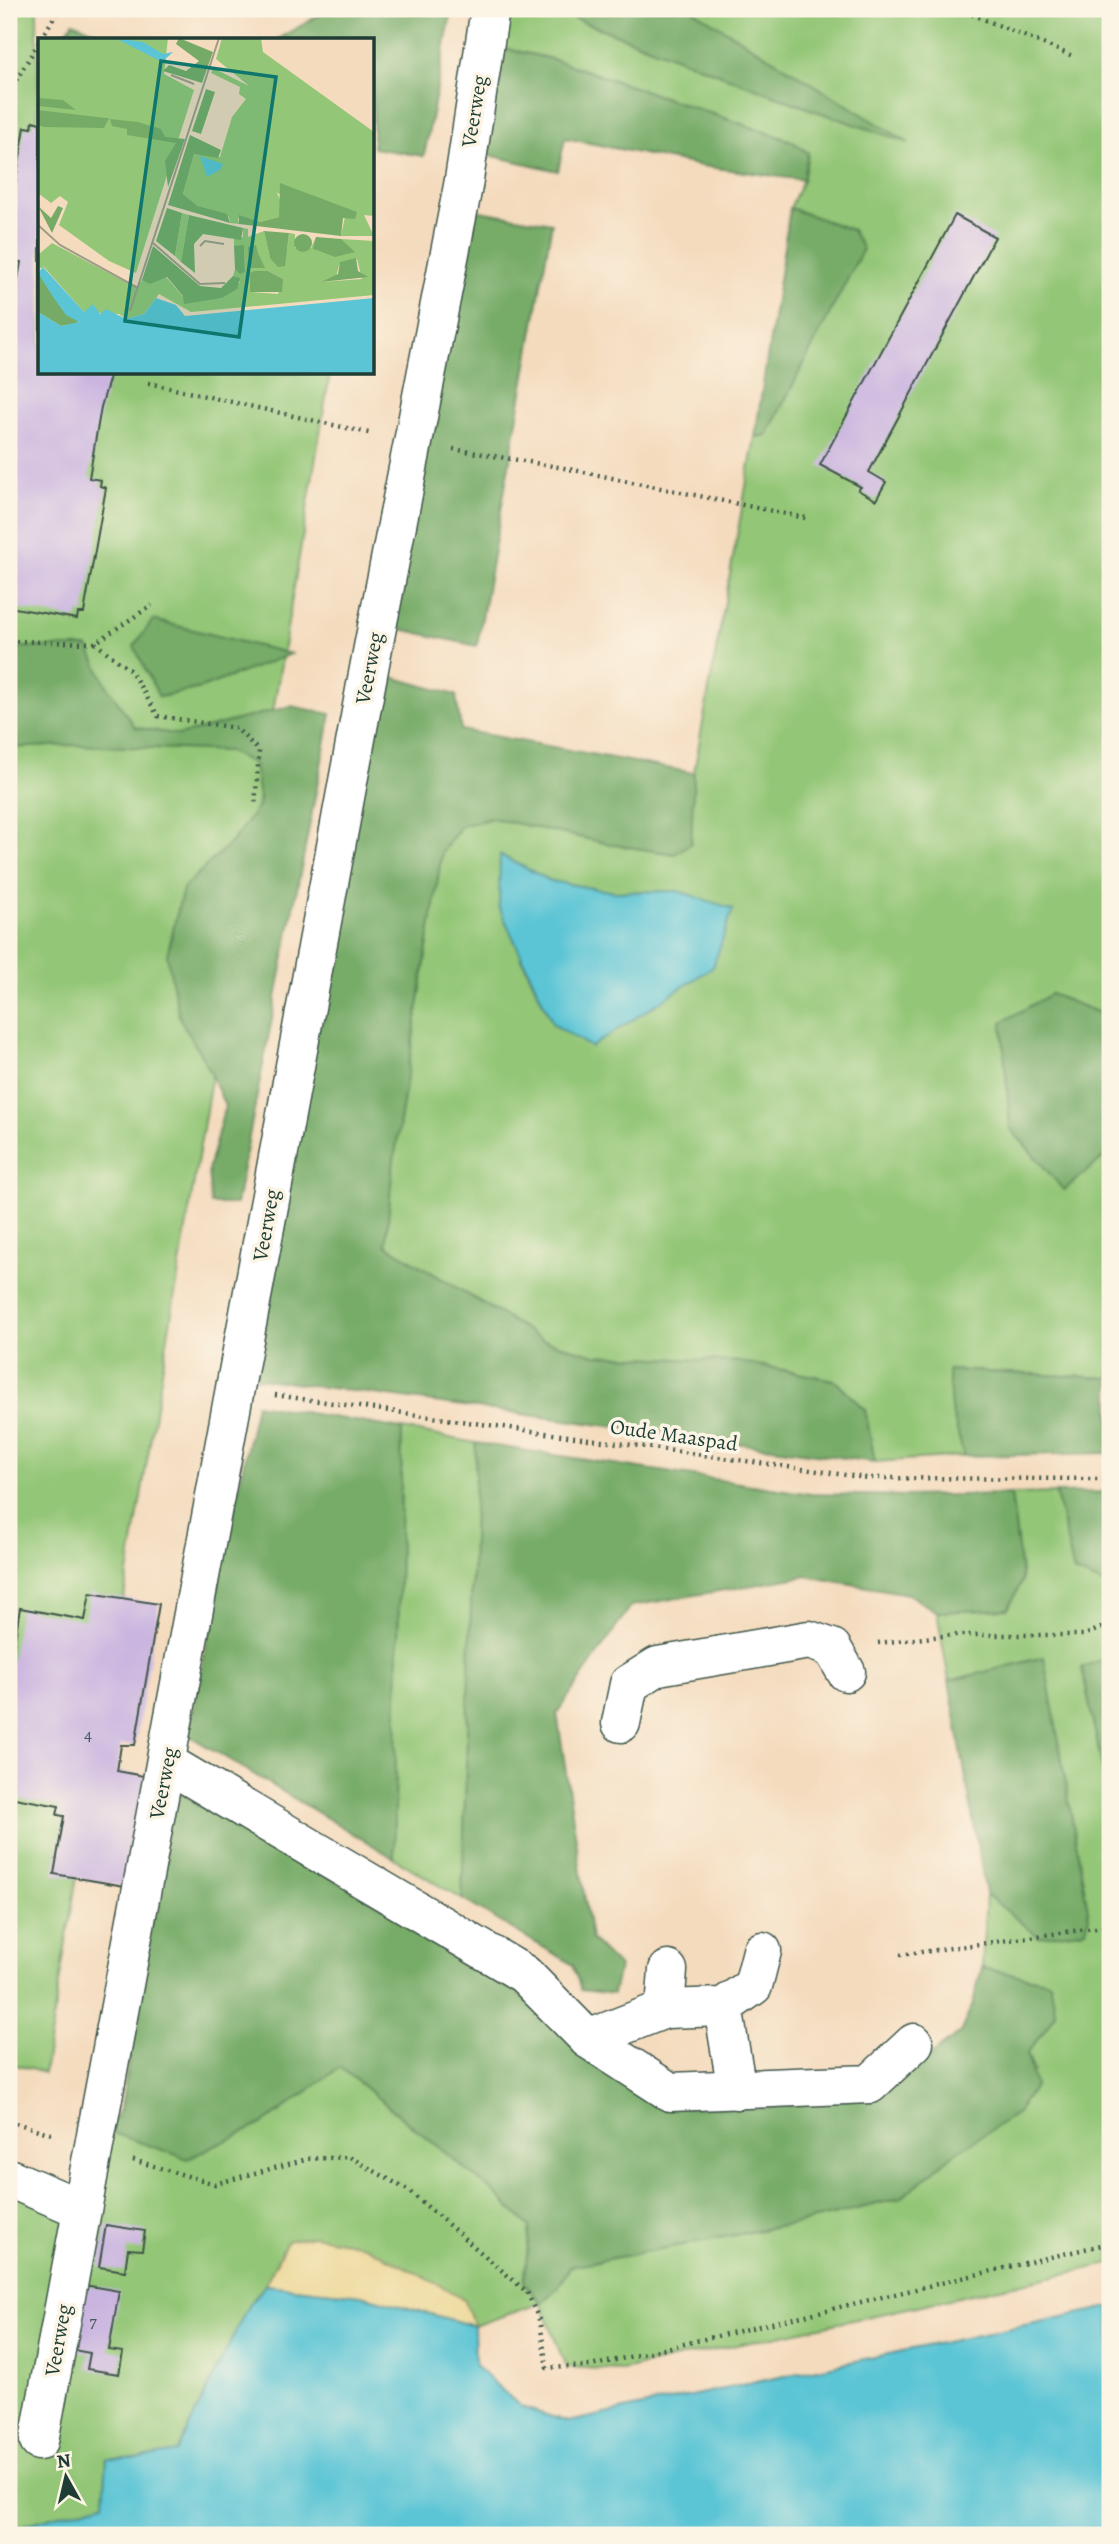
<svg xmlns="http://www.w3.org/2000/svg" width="1119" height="2544" viewBox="0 0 1119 2544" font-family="Alegreya,serif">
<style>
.green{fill:#93c676;stroke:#598255;stroke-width:2;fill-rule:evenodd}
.forest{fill:#76ab67;stroke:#4a744e;stroke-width:2}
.sand{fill:#eeda9e;stroke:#868c69;stroke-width:2}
.water{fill:#5bc5d5;stroke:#3d8184;stroke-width:2}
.building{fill:#cab5e0}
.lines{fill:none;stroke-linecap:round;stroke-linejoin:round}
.minor-casing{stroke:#3f5549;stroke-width:41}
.path{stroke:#3f5549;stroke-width:4.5;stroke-dasharray:2 5;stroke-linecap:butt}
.minor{stroke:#fff;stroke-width:38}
.labels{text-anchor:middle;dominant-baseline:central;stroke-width:7;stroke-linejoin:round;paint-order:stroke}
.number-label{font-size:18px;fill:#4a5b5f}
.street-label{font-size:21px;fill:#1f3d34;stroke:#fcf5e5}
.inset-road{fill:none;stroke:#9f9c87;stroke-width:2}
.view{fill:#0f766e;fill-opacity:0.15;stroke:#0f766e;stroke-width:3.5}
.inset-edge{fill:none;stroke:#1f3d34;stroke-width:3.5}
</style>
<rect width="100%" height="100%" fill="#fcf5e5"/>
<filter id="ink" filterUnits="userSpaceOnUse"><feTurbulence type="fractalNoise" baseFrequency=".0143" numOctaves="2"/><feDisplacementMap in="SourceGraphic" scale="14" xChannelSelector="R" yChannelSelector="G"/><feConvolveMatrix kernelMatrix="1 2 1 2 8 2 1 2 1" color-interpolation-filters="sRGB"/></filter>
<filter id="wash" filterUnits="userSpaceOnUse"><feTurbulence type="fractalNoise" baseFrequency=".00686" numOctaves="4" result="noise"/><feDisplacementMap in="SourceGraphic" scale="28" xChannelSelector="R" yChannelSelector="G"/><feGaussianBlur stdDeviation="1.57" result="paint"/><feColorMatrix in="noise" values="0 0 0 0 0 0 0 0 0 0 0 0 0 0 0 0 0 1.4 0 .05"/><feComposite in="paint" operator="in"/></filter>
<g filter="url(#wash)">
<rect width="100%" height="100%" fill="#f4dbbe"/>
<g class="green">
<polygon points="9,9 37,9 40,373 330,373 44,2073 9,2063"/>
<path d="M 498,9 L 550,9 L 810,109 L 905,141 L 691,9 L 1110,9 L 1110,1017 L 1051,994 L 1064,1189 L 1110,1152 L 1110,1378 L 949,1370 L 951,1408 L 964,1456 L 875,1462 L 865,1410 L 834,1380 L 741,1362 L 595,1355 L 543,1340 L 386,1245 L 392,1173 L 442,852 L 461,826 L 492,818 L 615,845 L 674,854 L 691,843 L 691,788 L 755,437 L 767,435 L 852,230 L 790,208 L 803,180 L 808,153 L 792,141 L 552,59 L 490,45 ZM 500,855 L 551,881 L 614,892 L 678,891 L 591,1047 L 553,1024 L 522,959 Z"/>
<polygon points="402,1429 476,1443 462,1899 394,1858"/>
<polygon points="1056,1493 1074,1572 1106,1585 1110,1582 1110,1657 1082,1668 1110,1806 1110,2264 622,2370 566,2367 541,2303 474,2326 465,2301 363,2245 313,2236 287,2241 265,2285 249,2304 177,2452 142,2458 107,2458 104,2503 9,2529 9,2191 69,2217 107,2131 264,2123 340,2067 496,2194 530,2227 524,2283 557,2288 571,2266 803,2222 901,2198 952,2155 1034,2071 1027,2054 1056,2014 1050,1982 982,1968 986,1894 1039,1937 1044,1657 949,1681 937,1612 1008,1609 1022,1580 1011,1494"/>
</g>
<g class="forest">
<polygon points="329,9 452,9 424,156 373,148 373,40 277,40"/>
<polygon points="550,9 691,9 909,143 810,109"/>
<polygon points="73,22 116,40 60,40"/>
<polygon points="490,45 552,59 791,141 808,153 803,180 702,166 565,138 558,171 472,151"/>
<polygon points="462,208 552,223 477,646 387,626"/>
<polygon points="790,208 852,230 863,249 767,435 755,437"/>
<polygon points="153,620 291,654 201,688 159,697 134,646"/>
<polygon points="9,647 88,647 108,688 135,727 179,735 291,706 331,714 236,1204 211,1204 208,1170 225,1106 210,1071 179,1017 167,955 183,888 233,840 260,804 254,764 228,751 73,745 9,748"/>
<polygon points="378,673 456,695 461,730 694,773 691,843 675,854 615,845 492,818 461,826 442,852 392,1173 386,1245 543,1340 595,1355 741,1362 834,1380 865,1410 875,1462 256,1378"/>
<polygon points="1051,994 1110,1017 1110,1152 1064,1190 1010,1128 1002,1022"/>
<polygon points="948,1370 1110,1378 1110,1453 964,1456 951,1408"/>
<polygon points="256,1404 402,1429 394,1858 188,1735"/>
<polygon points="476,1443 811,1494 907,1496 1011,1494 1022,1581 1008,1609 937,1612 908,1594 806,1576 631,1606 557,1713 591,1939 619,1967 613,1994 581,1990 573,1965 462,1899"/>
<polygon points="1110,1492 1110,1582 1106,1585 1074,1572 1056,1493"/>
<polygon points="1044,1657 1089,1916 1086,1930 1039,1937 986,1894 949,1681"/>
<polygon points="1110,1657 1110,1806 1082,1667"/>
<polygon points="172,1789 497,1971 584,2058 632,2091 675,2107 766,2108 875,2096 960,2033 973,2004 982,1968 1050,1982 1056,2014 1027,2054 1035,2085 1017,2113 952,2155 901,2198 803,2222 571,2266 557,2288 541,2303 524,2283 530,2227 496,2194 340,2067 264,2123 188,2159 107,2131 121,2108"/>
</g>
<polygon class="sand" points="313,2236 363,2245 445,2288 465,2301 474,2326 361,2295 265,2285 287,2241"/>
<g class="water">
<polygon points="500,855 551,881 614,892 678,891 733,909 713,967 591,1047 553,1024 499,907"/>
<polygon points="265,2285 361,2295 474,2326 475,2366 521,2407 568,2422 1110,2307 1110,2535 9,2535 9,2529 104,2503 107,2458 142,2458 177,2452 249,2304"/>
</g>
<g id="blocks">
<g class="building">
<polygon points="33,121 40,123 40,373 111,373 101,407 89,478 101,480 100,486 106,488 84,613 78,613 77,619 9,607 9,329 21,262 9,260 9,222 25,127 32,128"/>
<polygon points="955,215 995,237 869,472 886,482 876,500 858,490 861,487 820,465"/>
<polygon points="90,1593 159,1604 135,1745 121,1745 117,1771 149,1777 125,1886 54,1874 64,1816 57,1815 59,1806 9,1797 9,1675 20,1608 85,1620"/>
<polygon points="106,2225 145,2231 142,2250 128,2249 125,2271 99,2267"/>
<polygon points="84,2285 119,2291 109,2350 123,2352 119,2374 87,2369 90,2353 73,2350"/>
</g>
</g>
</g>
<g filter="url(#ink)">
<use href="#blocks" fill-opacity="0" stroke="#3f5549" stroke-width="2"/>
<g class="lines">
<defs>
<g id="minor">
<polyline points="621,1723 629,1684 658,1666 809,1640 832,1648 846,1672"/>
<polyline points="167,1763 524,1974 588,2039 670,2092 870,2084 914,2043"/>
<polyline points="723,2007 737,2090"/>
<polyline points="665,2009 723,2007 753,1986 762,1951"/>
<polyline points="588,2039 665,2009 668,1970"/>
<polyline points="9,2178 81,2209"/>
<polyline points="39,2441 371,658 463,186 490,9"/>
</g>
</defs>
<use href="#minor" class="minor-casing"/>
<g class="path">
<polyline points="959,9 1075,57"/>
<polyline points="9,92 59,9"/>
<polyline points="148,383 373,434"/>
<polyline points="453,449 564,468 806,518"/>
<polyline points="9,641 95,643 152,605"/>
<polyline points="95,643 131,671 158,716 236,728 259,751 255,806"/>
<polyline points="275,1395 867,1478 1110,1479"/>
<polyline points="878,1643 952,1635 1085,1635 1110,1624"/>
<polyline points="900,1955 1110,1926"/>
<polyline points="9,2121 55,2135"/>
<polyline points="133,2160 215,2184 307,2159 350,2157 409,2191 527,2292 540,2322 547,2368 591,2366 1110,2243"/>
</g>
<use href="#minor" class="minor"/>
</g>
</g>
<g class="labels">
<g class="number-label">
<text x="88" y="1734">4</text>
<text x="93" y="2321">7</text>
</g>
<g class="street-label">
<text transform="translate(474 111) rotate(-81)">Veerweg</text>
<text transform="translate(369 668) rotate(-79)">Veerweg</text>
<text transform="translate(266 1225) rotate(-80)">Veerweg</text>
<text transform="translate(674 1435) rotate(8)">Oude Maaspad</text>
<text transform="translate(163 1783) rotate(-79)">Veerweg</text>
<text transform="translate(58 2340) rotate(-80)">Veerweg</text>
</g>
</g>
<g transform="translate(38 38)">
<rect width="336" height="336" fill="#f4dbbe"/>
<path d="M 0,0 L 130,0 L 126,36 L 156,52 L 98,235 L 71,223 L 21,187 L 30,164 L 22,158 L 13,165 L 0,155 ZM 184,0 L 223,0 L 225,14 L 336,94 L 336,178 L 326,177 L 336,198 L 303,198 L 307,179 L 239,155 L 245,168 L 241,179 L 222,184 L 200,180 L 201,186 L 192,185 L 191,179 L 160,168 L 145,156 L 156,116 L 182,119 L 194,79 L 208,61 L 201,56 L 202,49 L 173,35 L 175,30 L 211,48 L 178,21 ZM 144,175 L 151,177 L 143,224 L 137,218 ZM 205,190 L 210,191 L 210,199 L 226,193 L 232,220 L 249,211 L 251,195 L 257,196 L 257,210 L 273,210 L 278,199 L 279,212 L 307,210 L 303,201 L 336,203 L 336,257 L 153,274 L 121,256 L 106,276 L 88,281 L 81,276 L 46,274 L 6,229 L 0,231 L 0,217 L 14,205 L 99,250 L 104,242 L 128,239 L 149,263 L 184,260 L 202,244 L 195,238 L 197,231 L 207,234 L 206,208 L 196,208 L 196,201 L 205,199 ZM 319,221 L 324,241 L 283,244 L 298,239 L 301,227 ZM 230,233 L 245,241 L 240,256 L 213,254 Z" fill="#93c676" fill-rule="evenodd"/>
<path d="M 141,0 L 175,14 L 164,45 L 125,33 L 131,27 L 148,33 L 161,23 L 138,6 ZM 168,51 L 177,54 L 163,96 L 154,93 ZM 0,60 L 25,62 L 38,72 L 0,68 ZM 0,72 L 67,80 L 71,80 L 66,90 L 6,89 L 0,87 ZM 72,81 L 100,84 L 123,91 L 127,99 L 147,101 L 130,149 L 127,123 L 138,105 L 89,97 L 89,91 L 74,88 ZM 152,97 L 183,112 L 180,120 L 156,116 L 145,156 L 160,168 L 189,176 L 192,185 L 130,167 ZM 242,145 L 319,174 L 317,181 L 305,180 L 303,198 L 201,186 L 201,177 L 222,184 L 241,179 ZM 0,168 L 13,180 L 20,168 L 25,170 L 14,195 ZM 129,170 L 144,175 L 137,218 L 118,203 ZM 151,177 L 205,190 L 203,202 L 165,196 L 156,206 L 157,235 L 143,224 ZM 226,193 L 251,195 L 247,228 L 240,229 L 232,220 ZM256 205a9 9 0 1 1 18 0a9 9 0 1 1-18 0ZM 278,199 L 303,201 L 317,214 L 297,219 L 279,212 L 275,211 ZM 206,207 L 207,234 L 202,236 L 197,231 L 196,208 ZM 218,207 L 220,215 L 227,230 L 211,230 L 210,209 ZM 115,208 L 162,248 L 183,250 L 195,238 L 202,240 L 199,251 L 184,260 L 146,266 L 145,258 L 129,239 L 112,246 L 104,242 ZM 318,220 L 320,233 L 330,239 L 283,244 L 300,236 L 302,224 ZM 216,233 L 230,233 L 245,241 L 244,254 L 212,254 L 212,235 ZM 0,235 L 40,283 L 40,285 L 23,288 L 0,274 Z" fill="#76ab67"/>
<path d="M 77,0 L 105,4 L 125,16 L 135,14 L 124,24 ZM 162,118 L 185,126 L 182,132 L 169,139 ZM 5,229 L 46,274 L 55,266 L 62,276 L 68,271 L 88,281 L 106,276 L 118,260 L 138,267 L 147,278 L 336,260 L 336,336 L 0,336 L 0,274 L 23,288 L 41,284 L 28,277 L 15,259 L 0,235 Z" fill="#5bc5d5"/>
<path class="inset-road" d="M 133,37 L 156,46M 0,187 L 22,207 L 100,250M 115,205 L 162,246 L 187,245M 162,208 L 167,203 L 186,206M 92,273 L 181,0"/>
<path class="view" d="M 123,23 L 238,39 L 201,299 L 87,283 Z"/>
<rect width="336" height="336" class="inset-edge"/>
</g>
<rect width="1119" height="2544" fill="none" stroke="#fcf5e5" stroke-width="35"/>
<g transform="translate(66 2477) rotate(352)" stroke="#fcf5e5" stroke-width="5" paint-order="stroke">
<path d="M0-5L12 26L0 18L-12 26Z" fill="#1f3d34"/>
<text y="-10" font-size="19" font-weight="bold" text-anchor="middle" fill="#1f3d34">N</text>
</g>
</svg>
